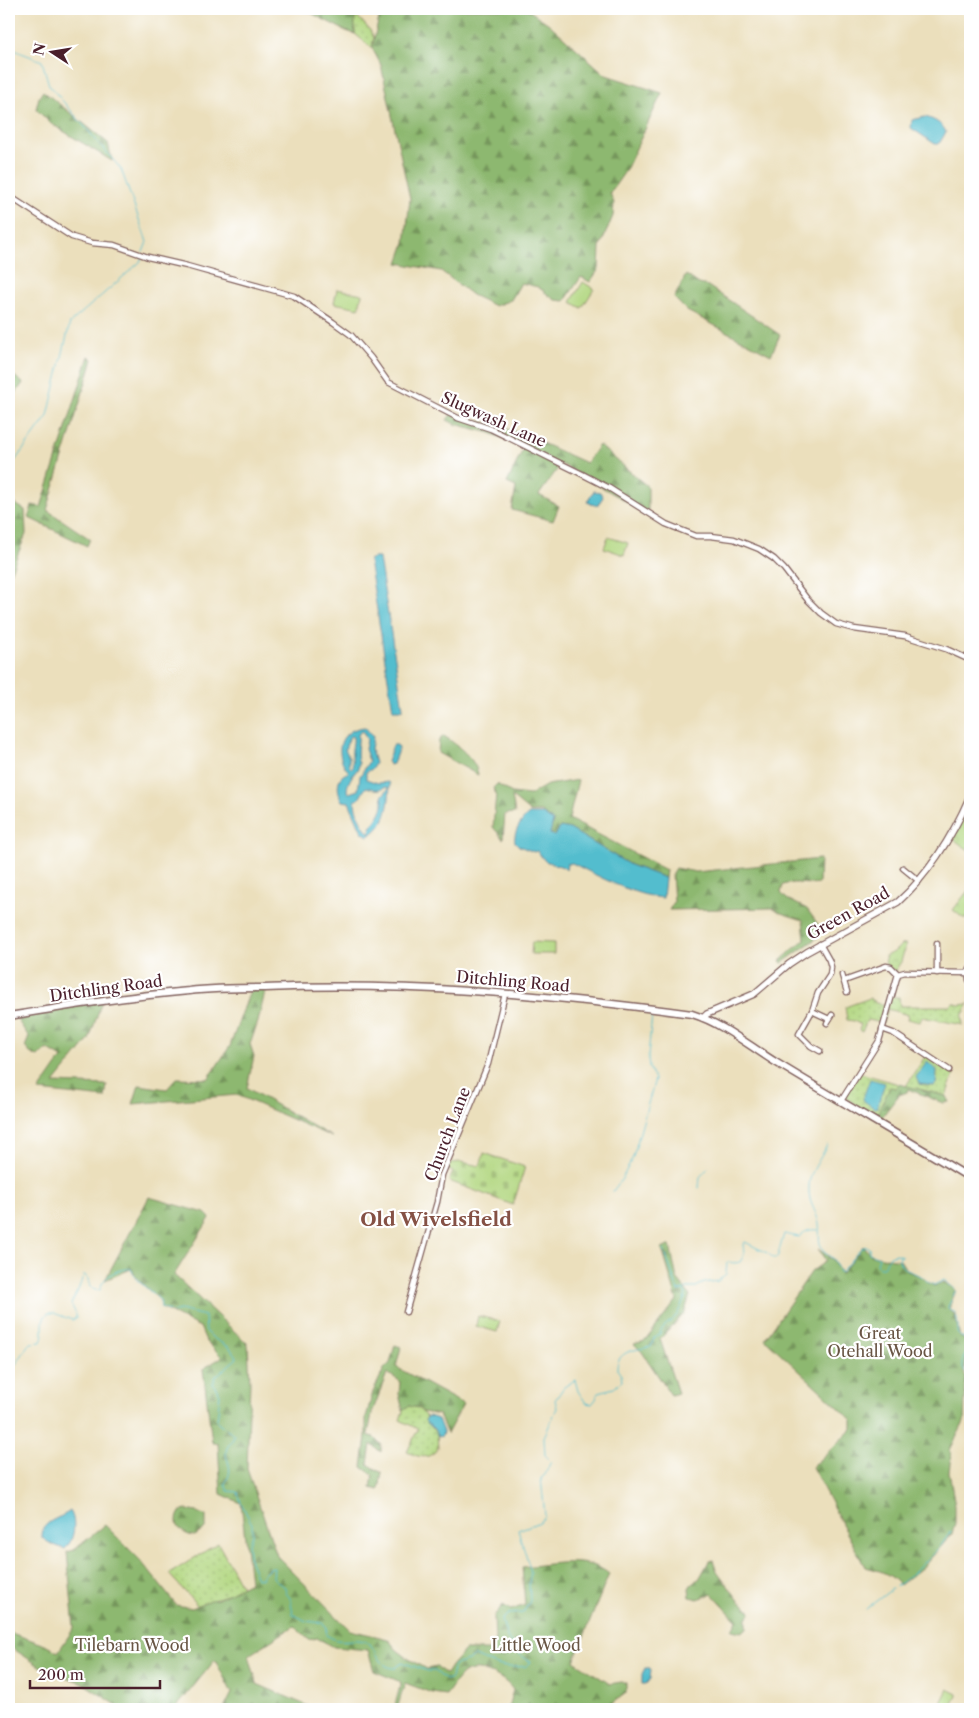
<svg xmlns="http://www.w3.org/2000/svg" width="979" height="1718" viewBox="0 0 979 1718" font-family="'Libre Caslon Text',serif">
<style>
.grass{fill:url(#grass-dots);stroke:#7e7b56;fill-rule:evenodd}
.forest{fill:url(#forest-firs);stroke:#6c6c4d}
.cemetery{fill:url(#cemetery-stones);stroke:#7e7b56}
.park{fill:url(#park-crowns);stroke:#7e7b56}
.garden{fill:#b2d781;stroke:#7e7b56}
.water{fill:#52bdce;stroke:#4e6e7c;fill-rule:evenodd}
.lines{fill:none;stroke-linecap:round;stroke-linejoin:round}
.stream{stroke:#52bdce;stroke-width:1}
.minor-casing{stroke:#82625e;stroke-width:7}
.tertiary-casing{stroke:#82625e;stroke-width:8}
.secondary-casing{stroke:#82625e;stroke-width:9}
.minor{stroke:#fff;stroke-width:4.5}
.tertiary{stroke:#fff;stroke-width:5.5}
.secondary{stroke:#fff;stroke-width:6}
.labels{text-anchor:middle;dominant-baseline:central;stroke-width:4.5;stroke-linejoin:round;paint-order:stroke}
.street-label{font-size:16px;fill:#4a1f2b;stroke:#fff}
.park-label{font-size:16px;fill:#695645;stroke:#fff}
.quarter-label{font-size:19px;font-weight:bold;fill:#855145;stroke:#fff}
</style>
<defs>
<pattern id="grass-dots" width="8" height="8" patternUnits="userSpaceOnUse" patternTransform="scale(1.25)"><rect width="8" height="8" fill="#b2d781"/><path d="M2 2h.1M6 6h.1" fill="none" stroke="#9bb870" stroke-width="1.8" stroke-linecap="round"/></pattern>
<pattern id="forest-firs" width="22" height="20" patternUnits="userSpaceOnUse" patternTransform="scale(1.25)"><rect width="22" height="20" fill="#8db86f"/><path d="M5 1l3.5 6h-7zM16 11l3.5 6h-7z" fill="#75955b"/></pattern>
<pattern id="cemetery-stones" width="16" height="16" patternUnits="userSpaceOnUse" patternTransform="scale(1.25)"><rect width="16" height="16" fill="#b2d781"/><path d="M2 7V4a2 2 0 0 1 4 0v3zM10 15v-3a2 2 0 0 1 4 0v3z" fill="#9bb870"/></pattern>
<pattern id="park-crowns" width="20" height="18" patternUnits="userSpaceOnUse" patternTransform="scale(1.25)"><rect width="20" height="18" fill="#b2d781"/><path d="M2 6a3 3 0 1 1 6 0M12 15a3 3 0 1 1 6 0" fill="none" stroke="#9bb870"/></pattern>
</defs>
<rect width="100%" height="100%" fill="#fff"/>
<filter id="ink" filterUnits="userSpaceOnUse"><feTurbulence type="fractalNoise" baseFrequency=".02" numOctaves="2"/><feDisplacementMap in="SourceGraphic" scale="10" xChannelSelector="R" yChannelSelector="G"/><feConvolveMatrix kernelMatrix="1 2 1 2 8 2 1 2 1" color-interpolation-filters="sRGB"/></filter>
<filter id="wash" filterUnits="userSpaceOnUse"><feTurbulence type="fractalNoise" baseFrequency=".0096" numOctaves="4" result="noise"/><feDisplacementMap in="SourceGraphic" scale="20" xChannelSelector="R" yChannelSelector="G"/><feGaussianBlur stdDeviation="1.12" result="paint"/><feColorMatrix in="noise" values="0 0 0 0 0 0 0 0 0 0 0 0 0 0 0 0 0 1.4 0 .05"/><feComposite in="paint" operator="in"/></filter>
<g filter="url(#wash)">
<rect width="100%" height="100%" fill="#ebdfbc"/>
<g class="grass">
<polygon points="356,15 370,30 374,38 372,48 355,34 354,24"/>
<polygon points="891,997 899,997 900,1006 950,1006 953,1003 959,1005 969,1004 962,1016 963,1025 922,1017 920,1022 907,1019 908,1015 887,1009 883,1023 867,1020 862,1032 859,1030 861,1025 854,1021 847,1020 845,1007 870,998 872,1001 874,1000 875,1003 888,1005"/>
<path d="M 926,1055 L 954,1074 L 946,1096 L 906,1086 ZM 937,1070 L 936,1084 L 934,1086 L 919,1084 L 918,1080 Z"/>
<polygon points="860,1073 899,1084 879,1112 880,1119 844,1097"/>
<path d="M 408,1406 L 419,1408 L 426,1417 L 425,1419 L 437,1434 L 438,1448 C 429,1461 419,1457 407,1452 L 418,1429 L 400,1420 L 403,1411 Z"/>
<path d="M 218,1543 L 242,1587 C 227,1595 213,1600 198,1606 L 169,1574 Z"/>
</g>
<g class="forest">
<path d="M 303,9 L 354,9 C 356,17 354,26 355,34 L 346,31 Z"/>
<polygon points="381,9 527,9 549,24 606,75 662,93 626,170 610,193 614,203 613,216 600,247 599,269 590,282 581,277 565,301 555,300 538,287 521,283 511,300 495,306 472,295 441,271 398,263 405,243 410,199 381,65 372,48"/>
<polygon points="43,91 108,143 112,161 50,123 36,109 39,97"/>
<polygon points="686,275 699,284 708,286 780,335 771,355 687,311 674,298"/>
<polygon points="89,356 93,359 47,510 90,539 87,546 29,518 32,505 41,507"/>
<polygon points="9,372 23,383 9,403"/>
<polygon points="452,413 518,432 586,463 599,445 648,487 648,510 647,513 561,464 539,495 559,506 553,521 512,510 516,487 507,483 524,447 490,433 455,424 447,420"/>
<polygon points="9,500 25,510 26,534 9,576"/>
<path d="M 444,736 C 456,744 477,760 478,775 L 438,753 L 439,740 Z"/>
<polygon points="578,780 569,819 666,870 665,878 630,865 570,829 560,827 555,836 550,834 553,821 541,812 530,812 512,797 515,813 505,814 503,839 493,827 496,794 493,788 497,784 512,793 530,795 547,785"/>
<path d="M 820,859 L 819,883 C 804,886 799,880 783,885 L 781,893 L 787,899 L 807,909 L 820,927 L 817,938 L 782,963 L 780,961 L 805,939 L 803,920 L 781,913 L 774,908 L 669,910 L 674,902 L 672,873 L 675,868 L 696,872 Z"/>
<polygon points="251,988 266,988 258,1022 250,1044 254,1056 247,1088 332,1137 237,1095 133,1104 139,1085 167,1089 177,1078 208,1079 230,1046"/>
<polygon points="102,1001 89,1040 54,1083 107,1085 105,1098 39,1091 62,1058 47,1049 38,1057 30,1053 25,1047 29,1037 14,1015"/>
<polygon points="899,1084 946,1096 949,1102 943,1103 908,1089 907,1092 899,1095 880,1119 878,1112 890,1087 896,1088"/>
<path d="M 149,1197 L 205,1213 L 210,1218 L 174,1275 L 248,1344 L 250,1382 L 247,1469 L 277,1556 L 350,1630 L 388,1639 L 397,1650 L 409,1659 L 426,1669 L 437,1667 L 446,1674 L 451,1666 L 465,1650 L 490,1650 L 495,1639 L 494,1616 L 503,1605 L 511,1610 L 525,1605 L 522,1567 C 549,1565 587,1555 609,1574 L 574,1661 L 610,1684 L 621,1682 L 626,1683 L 626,1693 L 605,1709 L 508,1709 L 513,1690 C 504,1676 475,1662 461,1675 C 455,1681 451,1689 446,1695 L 432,1693 L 405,1683 L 397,1709 L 394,1709 L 401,1682 L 374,1671 L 368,1650 L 334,1647 L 317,1638 L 309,1640 L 294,1626 L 249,1655 L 257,1684 L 315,1709 L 263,1709 L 251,1705 L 248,1709 L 224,1709 L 232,1693 L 215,1660 L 175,1709 L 123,1709 L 81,1682 L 47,1671 L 9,1646 L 9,1630 L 14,1634 L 43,1644 L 58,1652 L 74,1628 L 67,1552 L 74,1550 L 105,1525 L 140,1560 L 176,1605 L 192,1608 L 210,1600 L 218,1599 L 250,1582 L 241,1503 L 221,1494 L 218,1444 L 212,1442 L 203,1369 L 222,1357 L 206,1341 L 200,1327 L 161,1308 L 160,1300 L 141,1283 L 131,1269 L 105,1280 Z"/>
<polygon points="670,1245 677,1279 690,1295 684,1314 660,1339 678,1393 671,1395 642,1352 634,1344 645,1341 677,1300 662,1249"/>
<path d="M 863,1246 L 871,1255 L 900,1260 L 907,1271 L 918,1275 L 934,1286 L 944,1282 L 956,1290 L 949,1309 L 955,1315 L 960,1337 L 970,1343 L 964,1372 L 966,1377 L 964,1422 L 950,1450 L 951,1455 L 949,1472 L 955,1505 L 955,1523 L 952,1534 L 924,1566 L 900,1585 C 891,1574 879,1570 865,1567 L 812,1467 L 852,1429 L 852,1420 L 765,1339 L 812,1271 L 826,1261 L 818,1249 L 833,1260 L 841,1274 Z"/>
<polygon points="395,1345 401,1347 396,1367 463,1404 447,1434 439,1415 423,1412 419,1408 408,1406 403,1411 399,1394 400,1381 387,1373 372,1413 368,1435 374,1437 381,1444 381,1452 371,1444 368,1464 382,1473 379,1490 371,1488 373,1475 362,1467 366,1436 366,1417 373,1392 384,1369 390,1363"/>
<path d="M 186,1510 L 197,1512 L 206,1516 L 206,1528 L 195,1536 C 181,1535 172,1524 180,1512 Z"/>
<polygon points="713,1560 717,1571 740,1602 744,1604 751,1612 747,1618 747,1628 741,1632 732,1630 737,1621 712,1594 698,1599 690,1597 689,1588 693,1582 699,1579 709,1561"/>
</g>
<polygon class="cemetery" points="484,1153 525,1167 513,1205 449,1181 453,1172 447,1169 450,1163 461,1162 480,1166"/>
<g class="park">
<polygon points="970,802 970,851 952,838"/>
<polygon points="970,888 970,918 963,918 953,910"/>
<polygon points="906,944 901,962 895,971 886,966 885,956 894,952 901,945"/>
</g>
<g class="garden">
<polygon points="583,282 594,289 582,308 571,302"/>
<polygon points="337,289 362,294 359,308 334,303"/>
<polygon points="608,537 628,543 624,555 604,548"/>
<polygon points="532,942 554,943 554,954 531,954"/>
<polygon points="478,1316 500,1321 497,1332 476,1326"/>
<polygon points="948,1689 958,1694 950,1709 938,1709"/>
</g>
<g class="water">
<path d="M 925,117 C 933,119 942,123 946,132 L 939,144 L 935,144 L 911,128 L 912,120 Z"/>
<polygon points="594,491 600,492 603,497 597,506 587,502"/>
<polygon points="373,558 379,558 403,708 402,710 393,710 369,560"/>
<path d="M 365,727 L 373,737 L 371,749 L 375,763 L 372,769 L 366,772 L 366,779 L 378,783 L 389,782 L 390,784 C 389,804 388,825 368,836 L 362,832 L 349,802 L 342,801 C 338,795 336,781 342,776 C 344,774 347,773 349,772 C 333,754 338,729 365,727 ZM 361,731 L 363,732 L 367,740 L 365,749 L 369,761 L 360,776 L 358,790 L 349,793 L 347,790 C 347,783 353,774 358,769 L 359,763 C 355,755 359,744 358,735 ZM 350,736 L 353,737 C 354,743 351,749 352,755 C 352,761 353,764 352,769 L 349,766 L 349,757 L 345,749 ZM 366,787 C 374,789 378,791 385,787 L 389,788 L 382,796 C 387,812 373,819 369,833 C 363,826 355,812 355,801 L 359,799 Z"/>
<polygon points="393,745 397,745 399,747 393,764 390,765 387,762"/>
<path d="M 529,814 L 543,814 L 553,821 L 550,834 L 555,836 L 560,827 L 570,829 L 630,865 L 665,878 L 663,898 C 632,895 600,877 572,863 L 567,864 L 566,870 L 563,867 L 545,861 L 537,851 L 534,852 L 519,846 L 515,842 C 513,833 521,820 529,814 Z"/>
<polygon points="927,1062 937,1070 936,1084 934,1086 919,1084 916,1077"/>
<polygon points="870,1079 885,1083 877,1107 874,1108 864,1101 863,1098"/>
<polygon points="429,1416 438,1419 443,1432 442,1436 438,1437 434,1429 425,1421 426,1417"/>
<path d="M 70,1511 C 77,1521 74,1541 65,1549 L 51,1544 L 42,1538 C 41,1520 58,1520 70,1511 Z"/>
<polygon points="645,1668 650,1668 651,1670 650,1679 646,1684 642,1684 642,1674"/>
</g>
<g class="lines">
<g class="stream">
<polyline points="9,48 42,61 49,85 121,169 147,242 143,252"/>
<polyline points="9,469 48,416 70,323 140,262 142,257"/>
<path d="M 827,1145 C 818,1165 805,1175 810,1199 C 812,1207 818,1216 819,1224 C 820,1231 818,1240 821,1247 C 823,1253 828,1254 832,1258 C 835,1261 837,1267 839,1272 L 841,1272 L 861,1248 L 866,1246 L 869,1248 L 869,1253 L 879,1257 L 877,1263 L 879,1267 L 883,1267 L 891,1255 L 896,1254 L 902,1256 L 899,1258 C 900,1271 911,1270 920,1276 C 925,1279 929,1283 934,1285 L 944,1280 L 956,1290 L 948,1307 L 949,1309 L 956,1313 L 958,1326 L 957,1333 L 961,1337 L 970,1338"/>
<polyline points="699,1188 700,1177 708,1168"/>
<polyline points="613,1191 622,1179 633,1157 655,1079 649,1068 648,1057 652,1015"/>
<polyline points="664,1250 678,1291 683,1290"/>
<polyline points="970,1347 963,1359 963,1369 966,1372 970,1370"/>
<path d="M 9,1377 C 11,1369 14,1367 19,1360 C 23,1355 25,1348 30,1343 L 41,1342 C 46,1332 39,1320 48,1313 L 54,1313 L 72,1320 L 76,1318 L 76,1314 L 71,1304 L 79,1288 L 83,1276 L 85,1275 L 88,1279 L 90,1287 L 95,1290 L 100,1290 C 103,1276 117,1268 131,1269 L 136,1279 L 160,1300 L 161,1308 L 172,1312 L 180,1310 L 205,1316 L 206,1331 L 213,1338 L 230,1348 L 237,1358 L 216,1376 L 213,1384 L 220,1394 L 217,1421 C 222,1427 229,1429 234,1435 C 233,1443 226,1445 226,1453 C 226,1458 228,1460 229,1465 C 231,1472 228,1478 225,1484 L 228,1491 L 238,1492 L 241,1503 L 252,1524 L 252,1535 L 248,1546 L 250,1562 L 257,1578 L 262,1579 L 263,1575 L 271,1567 L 274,1568 L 273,1577 L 277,1582 L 285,1587 L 286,1593 L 290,1598 L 293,1614 L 306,1621 L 322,1623 L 327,1627 L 326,1635 C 330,1637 333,1639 337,1640 C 347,1642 359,1637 368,1643 C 379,1651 379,1669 396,1668 L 402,1662 L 427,1671 L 435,1671 L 446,1680 L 451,1678 L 454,1665 L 468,1661 L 475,1656 C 497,1666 503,1669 527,1666 L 531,1662 C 512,1651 507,1640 502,1620 L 508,1614 L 523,1613 L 530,1601 L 529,1583 L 531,1572 L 518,1530 L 540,1522 L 545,1516 L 541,1478 L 545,1475 L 551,1461 L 545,1455 L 544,1437 L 557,1408 L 555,1400 L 564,1387 L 575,1380 L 578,1391 L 586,1403 L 592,1404 L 596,1399 L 599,1392 L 614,1388 L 622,1381 L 621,1375 L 617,1369 C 617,1350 635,1350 651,1347 L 654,1338 L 659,1335 C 663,1324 668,1325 675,1317 C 677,1316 685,1298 686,1295 L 684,1289 L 688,1288 L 694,1288 L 704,1283 L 718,1281 L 726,1274 L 727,1262 C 744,1265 745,1260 743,1244 L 745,1242 L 769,1254 L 773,1258 L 777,1258 L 784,1234 L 799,1237 C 805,1231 809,1229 818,1230"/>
<polyline points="896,1586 903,1582 938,1550 951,1531"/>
<polyline points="866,1609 892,1589"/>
</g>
</g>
</g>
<g filter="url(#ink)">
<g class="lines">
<defs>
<g id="minor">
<polyline points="9,196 72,237 92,243 114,245 148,257 187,266 294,296 333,322 351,335 371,358 388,382 458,418 491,429 582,474 609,488 666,524 696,536 711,536 734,539 759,549 774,559 784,569 807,599 821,613 836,624 854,629 905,636 946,649 970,660"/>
<polyline points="903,868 919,881"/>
<polyline points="937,973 937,944"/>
<polyline points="842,975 847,992"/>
<polyline points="969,980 968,973 970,968"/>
<polyline points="844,981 886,966 891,967 898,974 905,972 968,973"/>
<polyline points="812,1011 829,1019"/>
<polyline points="827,1023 832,1015"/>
<polyline points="882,1029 893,1033 949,1070"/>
<polyline points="820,1051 811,1046 799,1034 812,1011 818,993 830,975 831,967 829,960 820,944"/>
<polyline points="841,1101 879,1041 898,974"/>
<polyline points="406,1312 437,1202 442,1175 488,1064 505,994"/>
</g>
<path id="tertiary" d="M 703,1018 L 707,1014 L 754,994 L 789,964 L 807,952 L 898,902 C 930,873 953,835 970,796"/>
<path id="secondary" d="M 9,1016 C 69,1006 129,996 189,991 C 214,988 240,988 265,988 C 407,982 550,995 692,1014 C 724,1024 749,1046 777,1063 C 841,1102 906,1139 970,1178"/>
</defs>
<use href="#minor" class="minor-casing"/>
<use href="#tertiary" class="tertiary-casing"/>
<use href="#secondary" class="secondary-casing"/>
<use href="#minor" class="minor"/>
<use href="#tertiary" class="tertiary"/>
<use href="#secondary" class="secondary"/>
</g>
</g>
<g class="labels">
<g class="street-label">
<text transform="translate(494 419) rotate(24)">Slugwash Lane</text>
<text transform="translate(848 913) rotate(-29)">Green Road</text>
<text transform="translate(513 981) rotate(5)">Ditchling Road</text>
<text transform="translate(106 988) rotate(-8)">Ditchling Road</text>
<text transform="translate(447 1134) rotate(-69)">Church Lane</text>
</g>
<g class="park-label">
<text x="880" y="1333">Great<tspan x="880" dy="18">Otehall Wood</tspan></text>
<text x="132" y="1645">Tilebarn Wood</text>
<text x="536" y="1645">Little Wood</text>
</g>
<g class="quarter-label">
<text x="436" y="1219">Old Wivelsfield</text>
</g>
</g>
<rect width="979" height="1718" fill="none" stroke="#fff" stroke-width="30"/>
<g transform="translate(52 52) rotate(282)" stroke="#ffffff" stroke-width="4" paint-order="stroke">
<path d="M0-4L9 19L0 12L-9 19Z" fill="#4a1f2b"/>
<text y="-8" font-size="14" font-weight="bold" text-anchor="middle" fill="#4a1f2b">N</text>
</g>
<path d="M30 1680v8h130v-8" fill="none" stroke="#4a1f2b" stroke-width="2.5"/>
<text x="38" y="1680" font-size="15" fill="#4a1f2b" stroke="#ffffff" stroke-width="4" paint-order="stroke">200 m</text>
</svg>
